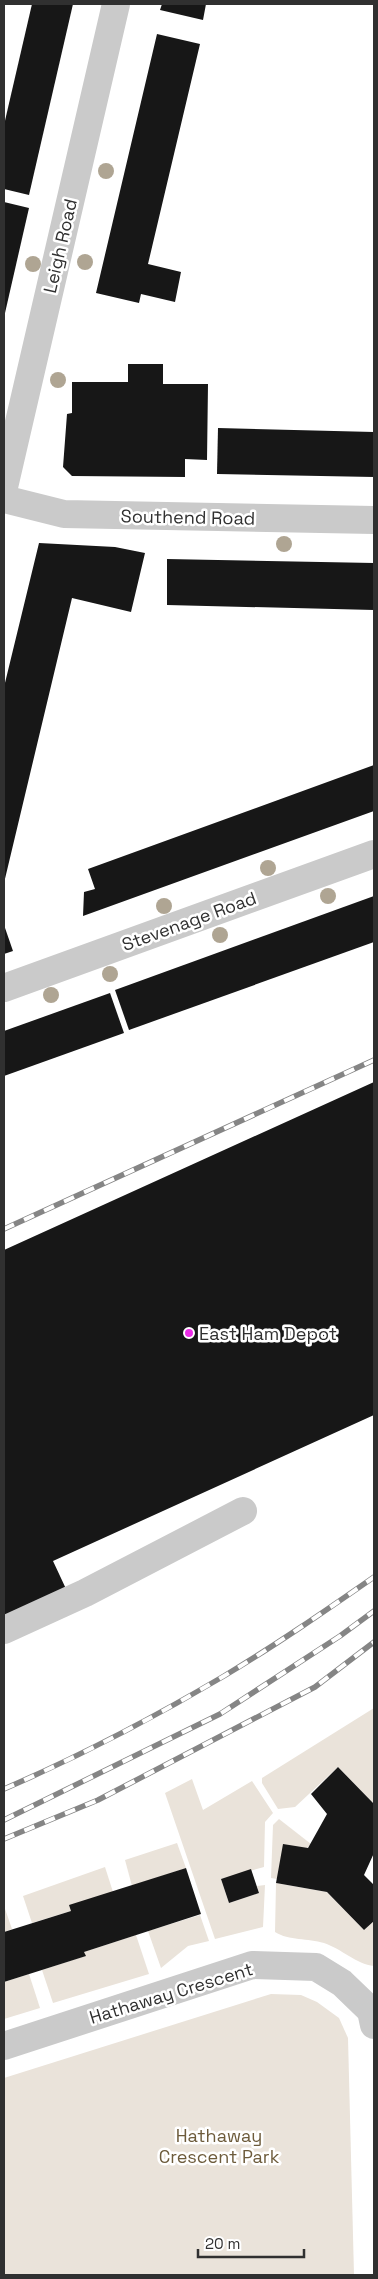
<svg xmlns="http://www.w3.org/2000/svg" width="378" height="2279" viewBox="0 0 378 2279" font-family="'Space Grotesk',sans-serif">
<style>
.green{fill:#eae3da}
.building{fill:#171717}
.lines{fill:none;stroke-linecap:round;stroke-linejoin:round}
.minor{stroke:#cacaca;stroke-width:28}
.rail-casing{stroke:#858585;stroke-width:5.5}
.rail{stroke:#fff;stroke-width:4;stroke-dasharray:11;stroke-linecap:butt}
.tree{fill:#afa593}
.poi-dot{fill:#ec2ce8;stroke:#fff;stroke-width:2}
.labels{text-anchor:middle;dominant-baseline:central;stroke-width:5;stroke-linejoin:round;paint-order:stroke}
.street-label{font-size:18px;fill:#303030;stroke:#fff}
.poi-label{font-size:18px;fill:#303030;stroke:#fff;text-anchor:start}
.park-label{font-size:18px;fill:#6d5b3b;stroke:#fff}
</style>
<rect width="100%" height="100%" fill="#fff"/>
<g class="green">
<polygon points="374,1708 374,1804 338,1767 295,1807 278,1809 262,1783 262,1778"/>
<polygon points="192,1779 203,1810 252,1781 273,1813 265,1822 264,1867 221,1879 229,1903 259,1893 257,1886 265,1885 263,1927 215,1939 165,1793"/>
<polygon points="279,1819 311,1844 277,1879 271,1878 273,1825"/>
<polygon points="177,1843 186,1868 132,1886 125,1860"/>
<polygon points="105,1867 113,1892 71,1911 32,1923 23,1896"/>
<path d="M 276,1883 L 327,1892 L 364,1930 L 374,1921 L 374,1966 C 356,1964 342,1949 324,1943 C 308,1938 289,1941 275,1932 Z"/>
<polygon points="4,1906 12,1929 4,1932"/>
<polygon points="200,1915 209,1941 188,1946 161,1968 148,1931"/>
<polygon points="136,1935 149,1974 53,2003 42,1970 85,1956 84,1952"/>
<polygon points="29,1974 40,2008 4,2019 4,1982"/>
<polygon points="271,1994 301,1995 317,2002 339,2018 348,2038 354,2275 4,2275 4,2078"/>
</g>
<g class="building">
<polygon points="32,4 73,4 29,195 4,189 4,125"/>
<polygon points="162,4 206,4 203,20 160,10"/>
<polygon points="157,34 200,44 148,264 181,272 175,302 141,294 139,303 96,293"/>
<polygon points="4,202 29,208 5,313 4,313"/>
<polygon points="128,364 163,364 163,384 208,384 207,460 185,459 185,477 72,476 63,467 67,414 72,413 72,382 128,382"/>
<polygon points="218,428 374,432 374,477 217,474"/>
<polygon points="39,543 115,547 145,553 131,612 72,598 4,883 4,687"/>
<polygon points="167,559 374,563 374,610 167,605"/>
<polygon points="374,765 374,811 83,916 84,892 95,889 88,869"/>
<polygon points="374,896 374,942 129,1030 115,990"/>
<polygon points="4,925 13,951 4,954"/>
<polygon points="110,993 124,1033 4,1076 4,1031"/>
<polygon points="374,1082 374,1415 53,1561 67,1591 4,1619 4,1250"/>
<polygon points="338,1767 374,1804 374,1853 364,1875 374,1885 374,1921 364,1930 327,1892 276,1883 283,1844 308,1848 327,1814 311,1794"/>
<polygon points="186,1868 201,1914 84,1952 86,1956 4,1982 4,1932 71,1911 69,1905"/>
<polygon points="251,1869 259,1893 229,1903 221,1879"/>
</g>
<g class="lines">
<g class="minor">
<polyline points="4,487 116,4"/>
<polyline points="4,499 64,514 374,520"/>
<polyline points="4,988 374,854"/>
<polyline points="4,1630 85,1593 243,1511"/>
<polyline points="4,2046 252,1965 316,1967 342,1983 371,2011 374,2025"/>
</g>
<defs>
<g id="rail">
<polyline points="4,1229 374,1060"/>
<path d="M 4,1789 C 80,1756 153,1718 224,1676 C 276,1645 325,1611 374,1577"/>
<polyline points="4,1820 220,1714 340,1636 374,1611"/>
<polyline points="4,1839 98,1800 315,1687 374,1642"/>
</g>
</defs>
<use href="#rail" class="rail-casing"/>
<use href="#rail" class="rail"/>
</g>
<g class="tree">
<circle cx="106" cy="171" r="8"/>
<circle cx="85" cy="262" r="8"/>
<circle cx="33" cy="264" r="8"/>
<circle cx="58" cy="380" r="8"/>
<circle cx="284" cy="544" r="8"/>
<circle cx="268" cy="868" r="8"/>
<circle cx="328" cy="896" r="8"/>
<circle cx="164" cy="906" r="8"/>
<circle cx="220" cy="935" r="8"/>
<circle cx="110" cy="974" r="8"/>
<circle cx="51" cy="995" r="8"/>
</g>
<circle class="poi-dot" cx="189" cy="1333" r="5"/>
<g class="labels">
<g class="street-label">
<text transform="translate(60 246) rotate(-77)">Leigh Road</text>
<text transform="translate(188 517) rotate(1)">Southend Road</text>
<text transform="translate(189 921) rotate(-20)">Stevenage Road</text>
<text transform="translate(171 1993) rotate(-17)">Hathaway Crescent</text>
</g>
<g class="poi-label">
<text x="199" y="1333">East Ham Depot</text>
</g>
<g class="park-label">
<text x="219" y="2135">Hathaway<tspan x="219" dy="21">Crescent Park</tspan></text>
</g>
</g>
<rect width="378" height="2279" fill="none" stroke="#303030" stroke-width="10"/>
<path d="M198 2249v8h106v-8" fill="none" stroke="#303030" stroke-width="2.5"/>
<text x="205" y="2249" font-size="15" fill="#303030" stroke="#ffffff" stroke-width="4" paint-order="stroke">20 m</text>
</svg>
